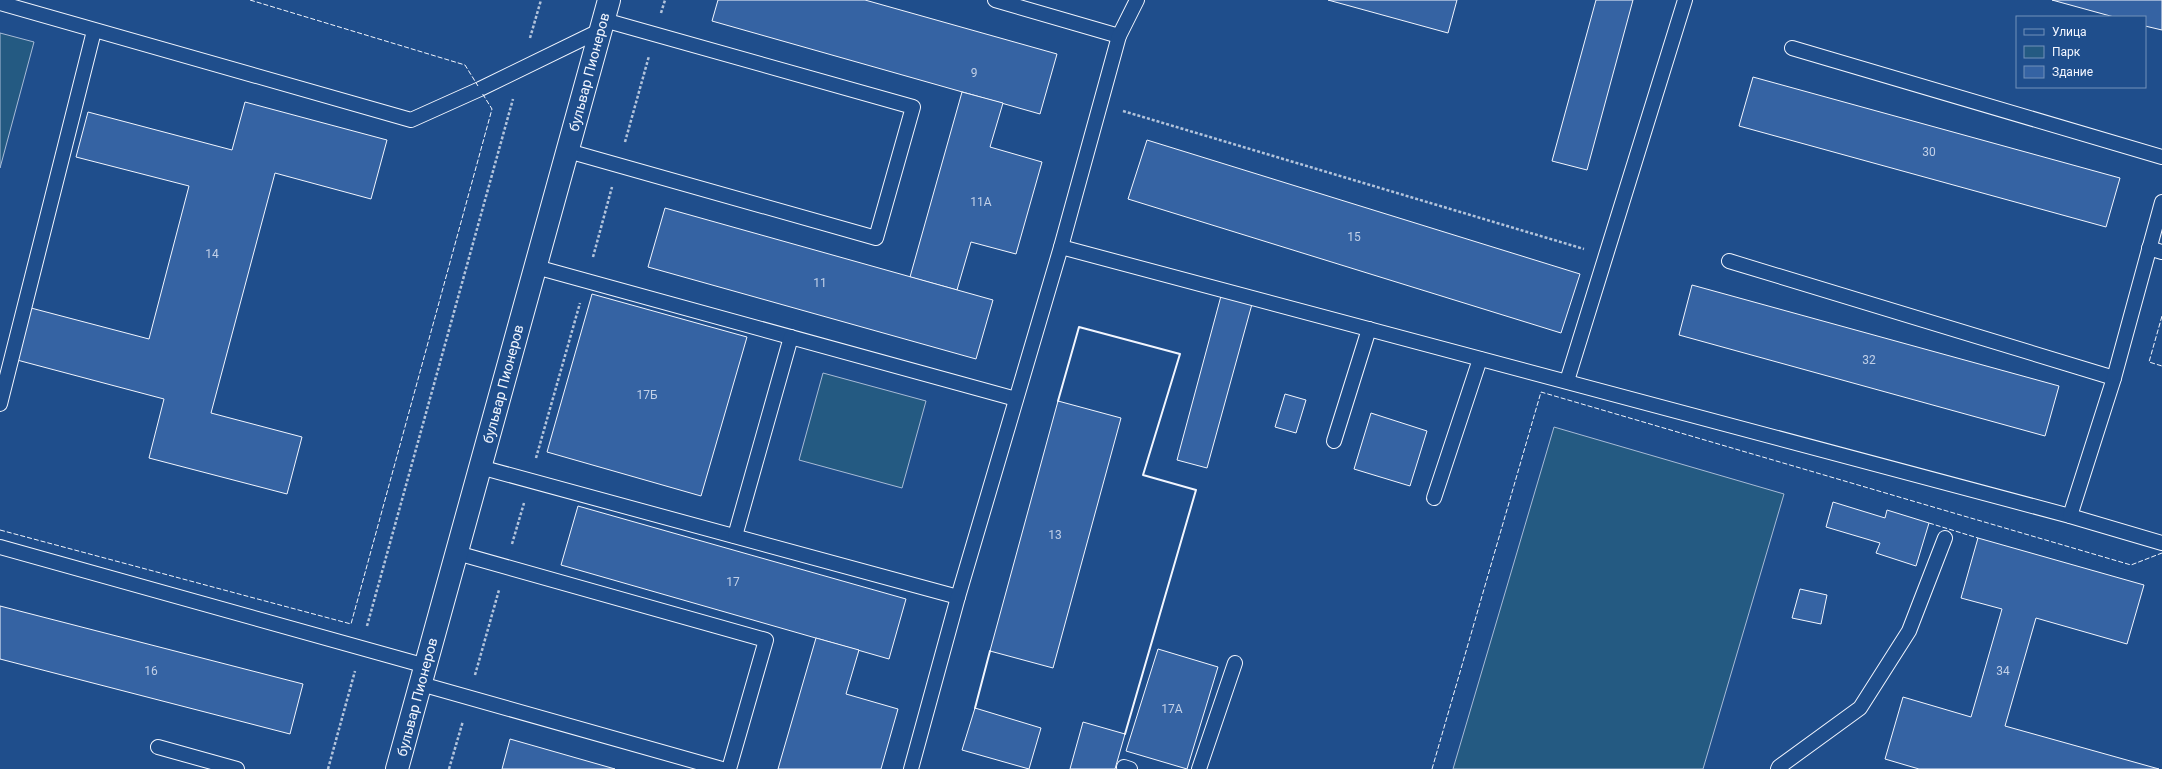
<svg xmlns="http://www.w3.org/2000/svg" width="2162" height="769" viewBox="0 0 2162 769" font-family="Roboto,sans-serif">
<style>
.green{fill:#245a82;stroke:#a8bbd7}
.building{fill:#3563a3;stroke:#f2f6ff}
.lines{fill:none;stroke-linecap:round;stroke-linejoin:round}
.lane-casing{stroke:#f2f6ff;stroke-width:16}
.secondary-casing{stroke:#f2f6ff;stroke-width:24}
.path{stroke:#b3c4dc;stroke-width:2.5;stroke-dasharray:3 2;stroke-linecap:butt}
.lane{stroke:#1f4e8c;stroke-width:14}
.secondary{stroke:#1f4e8c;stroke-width:22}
.fence{stroke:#f2f6ff;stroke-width:1;stroke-dasharray:5 2;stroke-linecap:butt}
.wall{stroke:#f2f6ff;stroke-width:2}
.labels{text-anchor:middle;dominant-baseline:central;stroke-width:3;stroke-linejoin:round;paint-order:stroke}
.number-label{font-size:12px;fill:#c3d1e8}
.street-label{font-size:14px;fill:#f2f6ff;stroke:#1f4e8c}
</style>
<rect width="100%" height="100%" fill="#1f4e8c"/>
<g class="green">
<polygon points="0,33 34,42 0,168"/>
<polygon points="823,373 926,401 902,488 799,460"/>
<polygon points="1554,427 1784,494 1703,769 1453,769"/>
</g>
<g class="building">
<polygon points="718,0 865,0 1057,54 1040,114 712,21"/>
<polygon points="1328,0 1457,0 1448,33"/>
<polygon points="1596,0 1633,0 1587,170 1552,161"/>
<polygon points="2052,0 2162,0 2162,30 2145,26 2145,17 2114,17"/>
<polygon points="1753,77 2120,178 2106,227 1739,126"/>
<polygon points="962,92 1003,103 990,147 1042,162 1016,254 971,242 957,290 910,277"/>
<polygon points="245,102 387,140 371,199 275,173 211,413 302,437 287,494 149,458 164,399 17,360 31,308 149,339 189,186 76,157 88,112 232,150"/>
<polygon points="1147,140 1580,274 1561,333 1128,199"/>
<polygon points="665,208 993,300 976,359 648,267"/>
<polygon points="1692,285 2059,386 2045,436 1679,335"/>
<polygon points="592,294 747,337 701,496 547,452"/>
<polygon points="1221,296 1252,304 1207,468 1177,460"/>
<polygon points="1285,394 1306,400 1296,433 1275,427"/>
<polygon points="1058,401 1121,418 1053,668 990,651"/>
<polygon points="1371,413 1427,431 1410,486 1354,469"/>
<polygon points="1833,502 1885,518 1887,510 1929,523 1916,566 1876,553 1880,543 1826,527"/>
<polygon points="578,506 906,599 889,659 561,565"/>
<polygon points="1978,538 2144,585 2127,644 2036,618 2005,726 2159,769 1919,769 1885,759 1903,697 1971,717 2002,609 1961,598"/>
<polygon points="1800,589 1827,595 1821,624 1792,618"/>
<polygon points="0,606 303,684 290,734 0,659"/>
<polygon points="816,638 859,650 846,694 898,709 881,769 778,769"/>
<polygon points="1158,649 1218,667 1187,769 1126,751"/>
<polygon points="975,708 1041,728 1029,769 962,750"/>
<polygon points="1083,722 1125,734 1115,769 1070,769"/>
<polygon points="510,739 615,769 502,769"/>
</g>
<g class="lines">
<defs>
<g id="lane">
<polyline points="995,0 1119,36"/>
<polyline points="0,3 411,120 480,89 601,30"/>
<polyline points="1792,48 2162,157"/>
<polyline points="568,151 876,238 913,107 604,20"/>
<polyline points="1061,247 2070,516 2162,543"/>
<polyline points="2149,248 2162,252"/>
<polyline points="1729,261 2114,378"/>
<polyline points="536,267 1016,399"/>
<polyline points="1567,381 1685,0"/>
<polyline points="0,404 94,31"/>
<polyline points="1334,441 1369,329"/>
<polyline points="480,467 958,597"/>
<polyline points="1434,498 1480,359"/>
<polyline points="2070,516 2114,378 2162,202"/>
<polyline points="735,536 791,337"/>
<polyline points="0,547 426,666"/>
<polyline points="457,553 766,640 729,769"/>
<polyline points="421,684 722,769"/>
<polyline points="158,747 237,769"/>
<polyline points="1124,767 1130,769"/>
<polyline points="911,769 958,597 1061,247 1119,36 1137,0"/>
<polyline points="1199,769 1235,663"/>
<polyline points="1778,769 1779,767 1860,708 1909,631 1945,538"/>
</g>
<polyline id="secondary" points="397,769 609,0"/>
</defs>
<use href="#lane" class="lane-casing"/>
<use href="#secondary" class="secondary-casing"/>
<g class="path">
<polyline points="661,13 665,0"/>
<polyline points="530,38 541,0"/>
<polyline points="1123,111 1584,249"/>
<polyline points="625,142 649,56"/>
<polyline points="593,257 612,187"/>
<polyline points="536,458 580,303"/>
<polyline points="512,544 524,503"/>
<polyline points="367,626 513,99"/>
<polyline points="475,675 499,590"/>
<polyline points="328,769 355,671"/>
<polyline points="449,769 463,721"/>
</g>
<use href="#lane" class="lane"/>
<use href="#secondary" class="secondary"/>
<g class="fence">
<polyline points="250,0 465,65 478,86"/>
<polyline points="2162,316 2149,362 2162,366"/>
<polyline points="1929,523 1978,538"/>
<polyline points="0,530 351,624 492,109 482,93"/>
<polyline points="1432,769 1541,392 2131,565 2162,553"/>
</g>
<g class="wall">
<polyline points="1058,401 1079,327 1180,354 1143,475 1196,490 1125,734"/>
<polyline points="975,708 990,651"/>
</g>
</g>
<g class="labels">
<g class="number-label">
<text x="974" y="73">9</text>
<text x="1929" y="152">30</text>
<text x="981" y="202">11А</text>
<text x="1354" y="237">15</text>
<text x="212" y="254">14</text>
<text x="820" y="283">11</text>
<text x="1869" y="360">32</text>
<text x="647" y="395">17Б</text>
<text x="1055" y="535">13</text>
<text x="733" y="582">17</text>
<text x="151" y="671">16</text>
<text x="2003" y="671">34</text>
<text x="1172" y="709">17А</text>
</g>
<g class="street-label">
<text transform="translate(589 72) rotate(-75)">бульвар Пионеров</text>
<text transform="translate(503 384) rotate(-75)">бульвар Пионеров</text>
<text transform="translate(417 697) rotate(-75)">бульвар Пионеров</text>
</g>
</g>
<rect x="2016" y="16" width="130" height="72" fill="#1f4e8c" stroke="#7391ba"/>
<rect x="2024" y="29" width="20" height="6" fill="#1f4e8c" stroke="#7391ba"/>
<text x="2052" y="36" font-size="12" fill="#f2f6ff">Улица</text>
<rect x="2024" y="46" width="20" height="12" fill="#245a82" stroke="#7391ba"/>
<text x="2052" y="56" font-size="12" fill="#f2f6ff">Парк</text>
<rect x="2024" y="66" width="20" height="12" fill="#3563a3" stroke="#7391ba"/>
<text x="2052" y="76" font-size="12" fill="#f2f6ff">Здание</text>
</svg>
